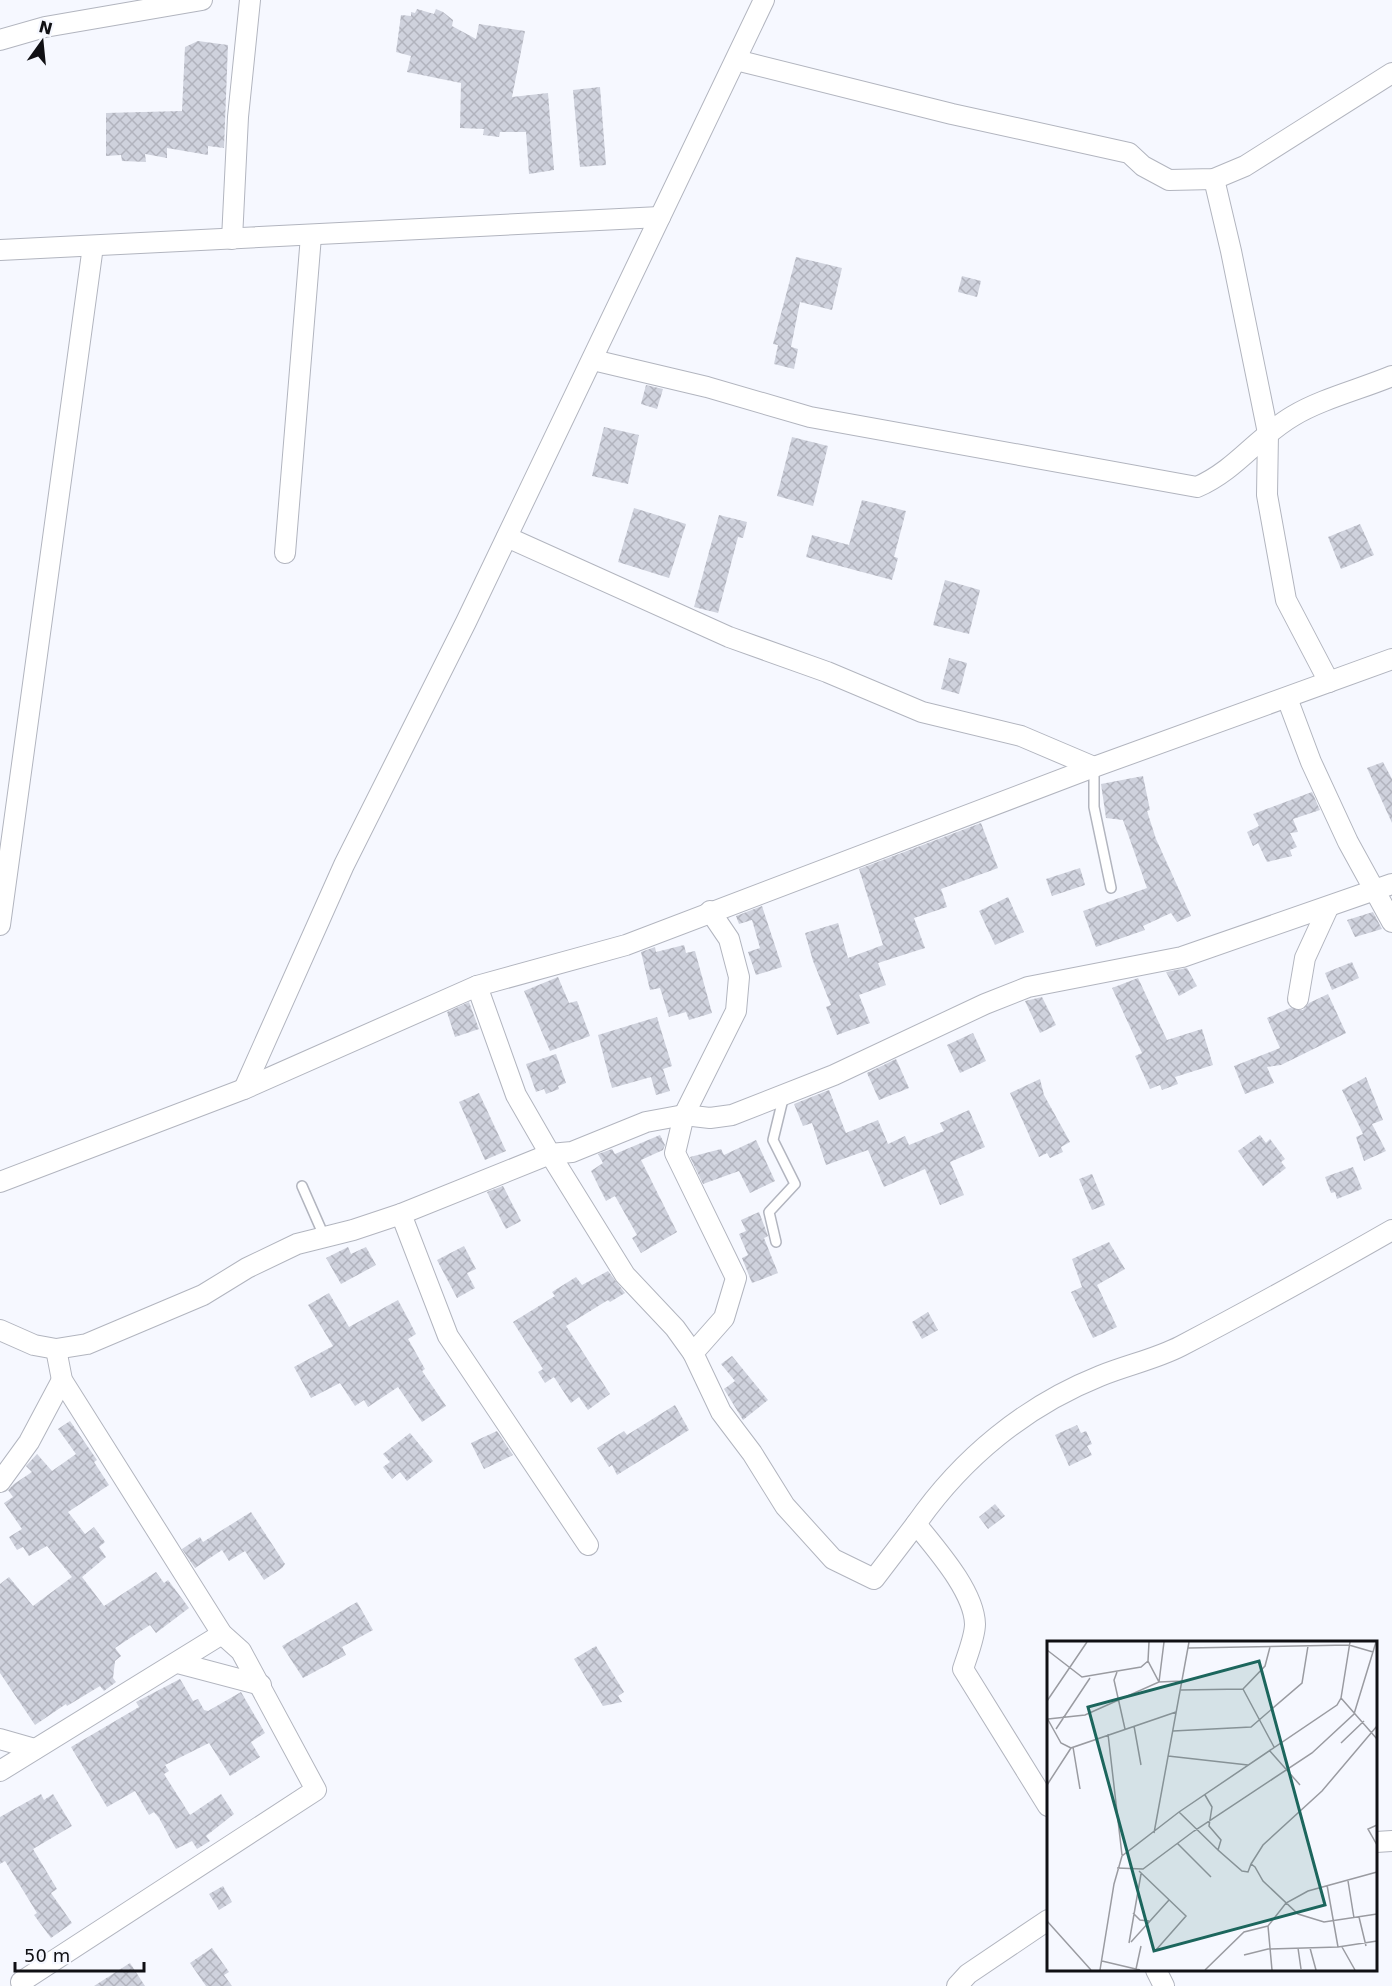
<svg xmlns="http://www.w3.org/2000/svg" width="1392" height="1986" viewBox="0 0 1392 1986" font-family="'DejaVu Sans',sans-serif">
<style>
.building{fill:url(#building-cross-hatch)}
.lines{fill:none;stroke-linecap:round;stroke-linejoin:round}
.service-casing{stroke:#b2b5bf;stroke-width:12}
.minor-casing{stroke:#b2b5bf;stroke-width:22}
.service{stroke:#fff;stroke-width:9}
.minor{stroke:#fff;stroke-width:20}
.inset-road{fill:none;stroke:#9a9ba1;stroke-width:1.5}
.view{fill:#1c665d;fill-opacity:0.15;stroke:#1c665d;stroke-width:3}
.inset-edge{fill:none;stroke:#101014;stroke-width:3}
</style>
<defs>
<pattern id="building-cross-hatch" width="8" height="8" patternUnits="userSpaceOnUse" patternTransform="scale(1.5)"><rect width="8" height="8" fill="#cfd2dd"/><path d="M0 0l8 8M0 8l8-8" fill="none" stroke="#b1b3bd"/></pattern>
</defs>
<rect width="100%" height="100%" fill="#f6f8ff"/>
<g class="building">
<polygon points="417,9 434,14 436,9 443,12 453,20 452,26 476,39 479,24 525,31 512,97 548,93 554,170 529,174 526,132 500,132 499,137 483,135 484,129 460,128 461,83 407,72 411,56 396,52 401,15 411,16 411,12 415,13"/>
<polygon points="198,41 228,45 224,148 208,146 208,155 167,148 167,158 145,154 146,162 122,161 121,155 106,156 106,113 182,111 185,47"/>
<polygon points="600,87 606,165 580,167 573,90"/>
<polygon points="796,257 842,268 832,310 800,302 791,347 798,349 794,369 774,364 778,345 773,344"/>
<polygon points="962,276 981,281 977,297 958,292"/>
<polygon points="646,385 663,389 657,409 641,404"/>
<polygon points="604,427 639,435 628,484 592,476"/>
<polygon points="792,437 828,446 813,506 777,496"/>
<polygon points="862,500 906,511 894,557 898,558 892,580 806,557 812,535 849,545"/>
<polygon points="634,508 686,524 669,578 618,562"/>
<polygon points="719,515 747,522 743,538 738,537 718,613 694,607"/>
<polygon points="1360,524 1374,555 1341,569 1328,537"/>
<polygon points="945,580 980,590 969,634 933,625"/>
<polygon points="949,658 967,663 959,694 941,689"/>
<polygon points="1383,762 1392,779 1392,823 1367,768"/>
<polygon points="1143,776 1150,810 1147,811 1156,839 1191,916 1177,922 1171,913 1143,926 1145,930 1096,947 1083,911 1147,888 1123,820 1106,818 1101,784"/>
<polygon points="1312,792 1320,810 1293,819 1298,832 1290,833 1297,847 1290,850 1292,856 1267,862 1258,843 1253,846 1247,832 1259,826 1253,814"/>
<polygon points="981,823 998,868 941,889 947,907 914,918 925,948 878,963 886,985 859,995 870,1023 837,1035 826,1007 831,1005 813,961 805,933 838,923 848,958 883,945 859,869"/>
<polygon points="1080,868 1085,885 1052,896 1046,879"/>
<polygon points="1008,897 1024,932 995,945 979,911"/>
<polygon points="762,906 782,967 756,975 748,952 760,948 752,920 739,924 736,916"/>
<polygon points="1373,912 1382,929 1355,937 1347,920"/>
<polygon points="684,945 686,953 695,951 712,1013 689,1020 686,1012 669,1017 660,988 650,990 641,952 655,947 656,952"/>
<polygon points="1352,962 1359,978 1332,990 1325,973"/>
<polygon points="1187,968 1197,986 1179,996 1166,972"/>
<polygon points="558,977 569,1003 577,1001 590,1036 550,1051 524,991"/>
<polygon points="1138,978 1167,1040 1202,1029 1213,1065 1175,1077 1178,1084 1162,1090 1160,1085 1150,1089 1135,1056 1142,1053 1112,988"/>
<polygon points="1328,994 1346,1033 1281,1065 1267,1067 1274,1083 1245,1094 1234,1066 1280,1048 1267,1018 1290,1008 1303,1010 1309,1003"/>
<polygon points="1042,997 1056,1025 1040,1033 1025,1001"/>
<polygon points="469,1002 479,1029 455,1037 447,1012"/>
<polygon points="657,1017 672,1066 663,1069 670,1091 656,1095 651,1077 612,1088 598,1035"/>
<polygon points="973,1033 986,1061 960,1073 947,1045"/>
<polygon points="556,1054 566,1083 558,1086 559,1089 546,1094 544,1089 536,1092 526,1064"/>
<polygon points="896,1059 909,1088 879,1100 867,1073"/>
<polygon points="1366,1077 1383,1120 1372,1124 1386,1151 1364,1161 1356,1137 1363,1134 1342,1090"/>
<polygon points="1040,1079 1044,1095 1070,1142 1061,1147 1063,1152 1050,1158 1047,1153 1039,1157 1010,1093"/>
<polygon points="829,1090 846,1133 878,1120 888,1144 905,1136 909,1145 944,1131 940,1123 969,1110 985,1147 950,1162 964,1195 940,1205 925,1169 884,1187 868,1150 826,1165 812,1123 803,1126 794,1104"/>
<polygon points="479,1093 506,1151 485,1160 459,1102"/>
<polygon points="660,1135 665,1145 663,1150 641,1160 677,1232 641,1253 632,1238 637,1235 615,1196 606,1201 591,1171 603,1163 598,1154 612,1149 615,1154"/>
<polygon points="1260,1135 1266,1143 1270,1139 1285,1159 1281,1162 1286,1168 1263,1186 1238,1151"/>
<polygon points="756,1140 775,1181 750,1193 739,1171 703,1184 690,1157 721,1149 724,1155"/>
<polygon points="1353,1167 1362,1189 1337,1199 1335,1192 1331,1193 1325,1177"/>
<polygon points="1092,1174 1105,1205 1092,1210 1079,1179"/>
<polygon points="503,1186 521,1221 506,1229 487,1192"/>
<polygon points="759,1212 768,1236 764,1238 778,1273 752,1283 742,1258 748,1255 739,1234 746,1231 741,1220"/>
<polygon points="1109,1242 1125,1269 1097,1285 1117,1327 1093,1338 1071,1292 1082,1287 1072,1259"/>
<polygon points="464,1246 476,1269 467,1273 475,1288 457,1298 437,1260"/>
<polygon points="348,1247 351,1254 366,1247 376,1265 341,1284 326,1258"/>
<polygon points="608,1271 625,1293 610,1302 608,1300 566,1326 610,1394 588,1410 579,1397 571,1403 554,1377 545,1383 538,1372 543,1369 513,1322 555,1296 552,1292 576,1277 582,1285"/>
<polygon points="329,1293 349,1327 398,1300 416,1334 408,1339 425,1369 422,1371 446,1406 422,1422 398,1387 368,1407 364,1400 355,1406 340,1383 311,1398 294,1367 333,1346 308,1305"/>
<polygon points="928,1312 938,1330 922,1339 912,1322"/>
<polygon points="732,1356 768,1400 743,1420 724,1389 735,1381 721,1364"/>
<polygon points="675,1405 689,1430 617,1475 612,1465 609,1467 597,1448 624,1431 627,1435"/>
<polygon points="70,1421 97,1460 94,1462 109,1485 68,1512 85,1534 94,1527 105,1542 99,1547 106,1557 82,1577 104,1606 156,1572 164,1583 168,1580 189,1608 156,1633 150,1625 115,1648 121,1656 115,1661 113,1678 116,1682 104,1691 100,1686 67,1706 66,1704 35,1725 0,1673 0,1584 9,1577 33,1606 72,1577 47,1546 29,1556 23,1547 17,1550 9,1537 22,1529 4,1503 13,1497 8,1490 14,1484 32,1472 26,1466 37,1454 52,1471 76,1454 58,1429"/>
<polygon points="1077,1425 1081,1433 1086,1431 1092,1444 1087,1446 1092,1455 1069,1466 1055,1435"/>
<polygon points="497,1431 513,1455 484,1469 471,1443"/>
<polygon points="410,1433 433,1461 407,1481 400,1472 392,1479 383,1467 390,1462 383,1454"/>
<polygon points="995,1504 1005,1516 988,1529 979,1517"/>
<polygon points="251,1512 285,1564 282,1568 264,1580 245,1551 229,1561 222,1550 195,1568 182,1549 200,1537 203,1542"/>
<polygon points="357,1602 373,1630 342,1647 346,1655 303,1678 282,1646"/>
<polygon points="596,1646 624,1692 618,1696 622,1702 603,1706 574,1659"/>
<polygon points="180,1679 193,1701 198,1699 204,1710 208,1711 241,1692 265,1733 251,1742 260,1757 230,1776 209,1743 165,1765 169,1771 164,1774 190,1815 221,1794 234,1814 206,1836 210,1841 197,1849 192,1841 176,1849 159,1818 154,1812 149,1815 135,1791 107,1807 71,1747 139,1707 136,1702"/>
<polygon points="41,1794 44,1800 53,1794 72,1826 33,1849 57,1889 51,1893 72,1923 51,1938 34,1915 37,1913 5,1861 0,1864 0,1817"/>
<polygon points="223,1886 232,1902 219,1910 209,1894"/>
<polygon points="212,1948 229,1972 224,1975 232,1986 206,1986 190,1963"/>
<polygon points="130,1963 145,1986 94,1986"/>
</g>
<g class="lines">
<defs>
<g id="service">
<polyline points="1094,767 1094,807 1111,888"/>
<polyline points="302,1186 324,1236"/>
<polyline points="776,1242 769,1212 795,1184 773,1140 784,1095"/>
</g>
<g id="minor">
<polyline points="0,40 45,27 202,0"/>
<polyline points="736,60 952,114 1129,153 1143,166 1169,180 1214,179 1245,166 1392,73"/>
<polyline points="1214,179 1231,251 1268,433 1267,495 1286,600 1329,682"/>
<polyline points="232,239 238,117 250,0"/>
<polyline points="0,250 660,217"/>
<path d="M 593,360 L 707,387 L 810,417 L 1197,487 C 1236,470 1257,437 1293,416 C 1321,399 1361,389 1392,376"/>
<polyline points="507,537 729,637 827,672 922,712 1021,736 1094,767"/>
<polyline points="285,553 311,236"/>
<polyline points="1287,698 1311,762 1348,842 1392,922"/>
<path d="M 710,911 L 729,939 L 739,977 L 736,1011 L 684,1115 L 675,1153 L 736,1278 L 724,1318 L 693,1353 L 721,1412 L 752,1453 L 785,1506 L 833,1559 L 874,1579 L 916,1524 C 936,1549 974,1591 975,1624 C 975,1637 967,1656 963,1669 L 1048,1806"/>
<polyline points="0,925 93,246"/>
<polyline points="477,986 516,1095 550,1154 625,1275 675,1328 693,1353"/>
<polyline points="1298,999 1305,958 1328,908"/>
<polyline points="244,1089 344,865 466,622 764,0"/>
<polyline points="0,1182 244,1089 477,986 626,945 1094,767 1392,659"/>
<polyline points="401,1214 448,1336 588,1545"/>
<polyline points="0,1330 34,1345 56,1349 87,1344 203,1295 247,1268 297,1244 353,1230 401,1214 550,1154 572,1152 646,1122 684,1115 710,1118 732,1115 834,1075 985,1004 1028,987 1182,957 1392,884"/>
<polyline points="0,1482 29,1442 62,1380"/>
<path d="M 916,1524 C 962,1458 1025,1406 1100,1376 C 1127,1365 1156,1359 1181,1346 C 1252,1309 1322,1270 1392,1230"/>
<polyline points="178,1663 261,1685"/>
<polyline points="0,1739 35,1749"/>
<polyline points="0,1771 222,1634"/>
<polyline points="1376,1842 1392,1841"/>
<polyline points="1156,1970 1164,1986"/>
<polyline points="21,1982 316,1790 241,1651 222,1634 62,1380 56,1349"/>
<polyline points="957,1986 968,1974 1048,1920"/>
</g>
</defs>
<use href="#service" class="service-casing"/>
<use href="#minor" class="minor-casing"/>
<use href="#service" class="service"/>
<use href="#minor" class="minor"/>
</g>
<g transform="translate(1047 1641)">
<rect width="330" height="330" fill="#f6f8ff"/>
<path class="inset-road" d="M 102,1 L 101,20 L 112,41 L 135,40M 141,7 L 302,4 L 326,11M 0,9 L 35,36 L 94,26 L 101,20M 70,31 L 67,39 L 78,88M 196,48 L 227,106M 134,49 L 196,48 L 218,25 L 223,6M 294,57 L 330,98M 0,60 L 40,1M 0,77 L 14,102 L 24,107M 1,78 L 38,74 L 112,41 L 117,1M 87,85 L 94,124M 9,88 L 43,37M 126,90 L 204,86 L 255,42 L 261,5M 61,93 L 75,214M 294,102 L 317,80M 26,106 L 33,148M 222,109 L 253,144M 121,115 L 201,124M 0,144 L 24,107 L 129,71M 158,154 L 165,166 L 162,185 L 174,199 L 171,209 L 195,230 L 201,231 L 204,223 L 208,226 L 216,240 L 251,273 L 277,281 L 330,273M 132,171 L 171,209M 330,184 L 321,188 L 330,204M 107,192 L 142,1M 130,202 L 164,236M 204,223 L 216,204 L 275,150 L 330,85M 70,227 L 96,228 L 147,190 L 265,112 L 307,73 L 329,1M 92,230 L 139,275 L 109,309M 301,240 L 307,277M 280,244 L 291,306M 86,272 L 93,279 L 102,280M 312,276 L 319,305M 0,280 L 44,329M 84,301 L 122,259M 82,302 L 94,233M 295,306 L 308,329M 251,307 L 254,328M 263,307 L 269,329M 197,314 L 221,308 L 291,306 L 330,300M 55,320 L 93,329M 89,328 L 94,305M 53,329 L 67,243 L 75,215 L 132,171 L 290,64 L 294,57 L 303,1M 158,329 L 197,291 L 221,285M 225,329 L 221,285 L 239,262 L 261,250 L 330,231"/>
<path class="view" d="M 212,20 L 278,264 L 107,310 L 41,66 Z"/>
<rect width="330" height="330" class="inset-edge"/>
</g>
<g transform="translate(42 42) rotate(15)" stroke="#f6f8ff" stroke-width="4.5" paint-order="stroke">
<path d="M0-4.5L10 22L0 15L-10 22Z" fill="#101014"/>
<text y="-9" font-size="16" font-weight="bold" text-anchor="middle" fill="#101014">N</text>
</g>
<path d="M15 1962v9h129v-9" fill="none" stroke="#101014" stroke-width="3"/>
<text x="24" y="1962" font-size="18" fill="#101014" stroke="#f6f8ff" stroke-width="4.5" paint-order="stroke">50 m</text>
</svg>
